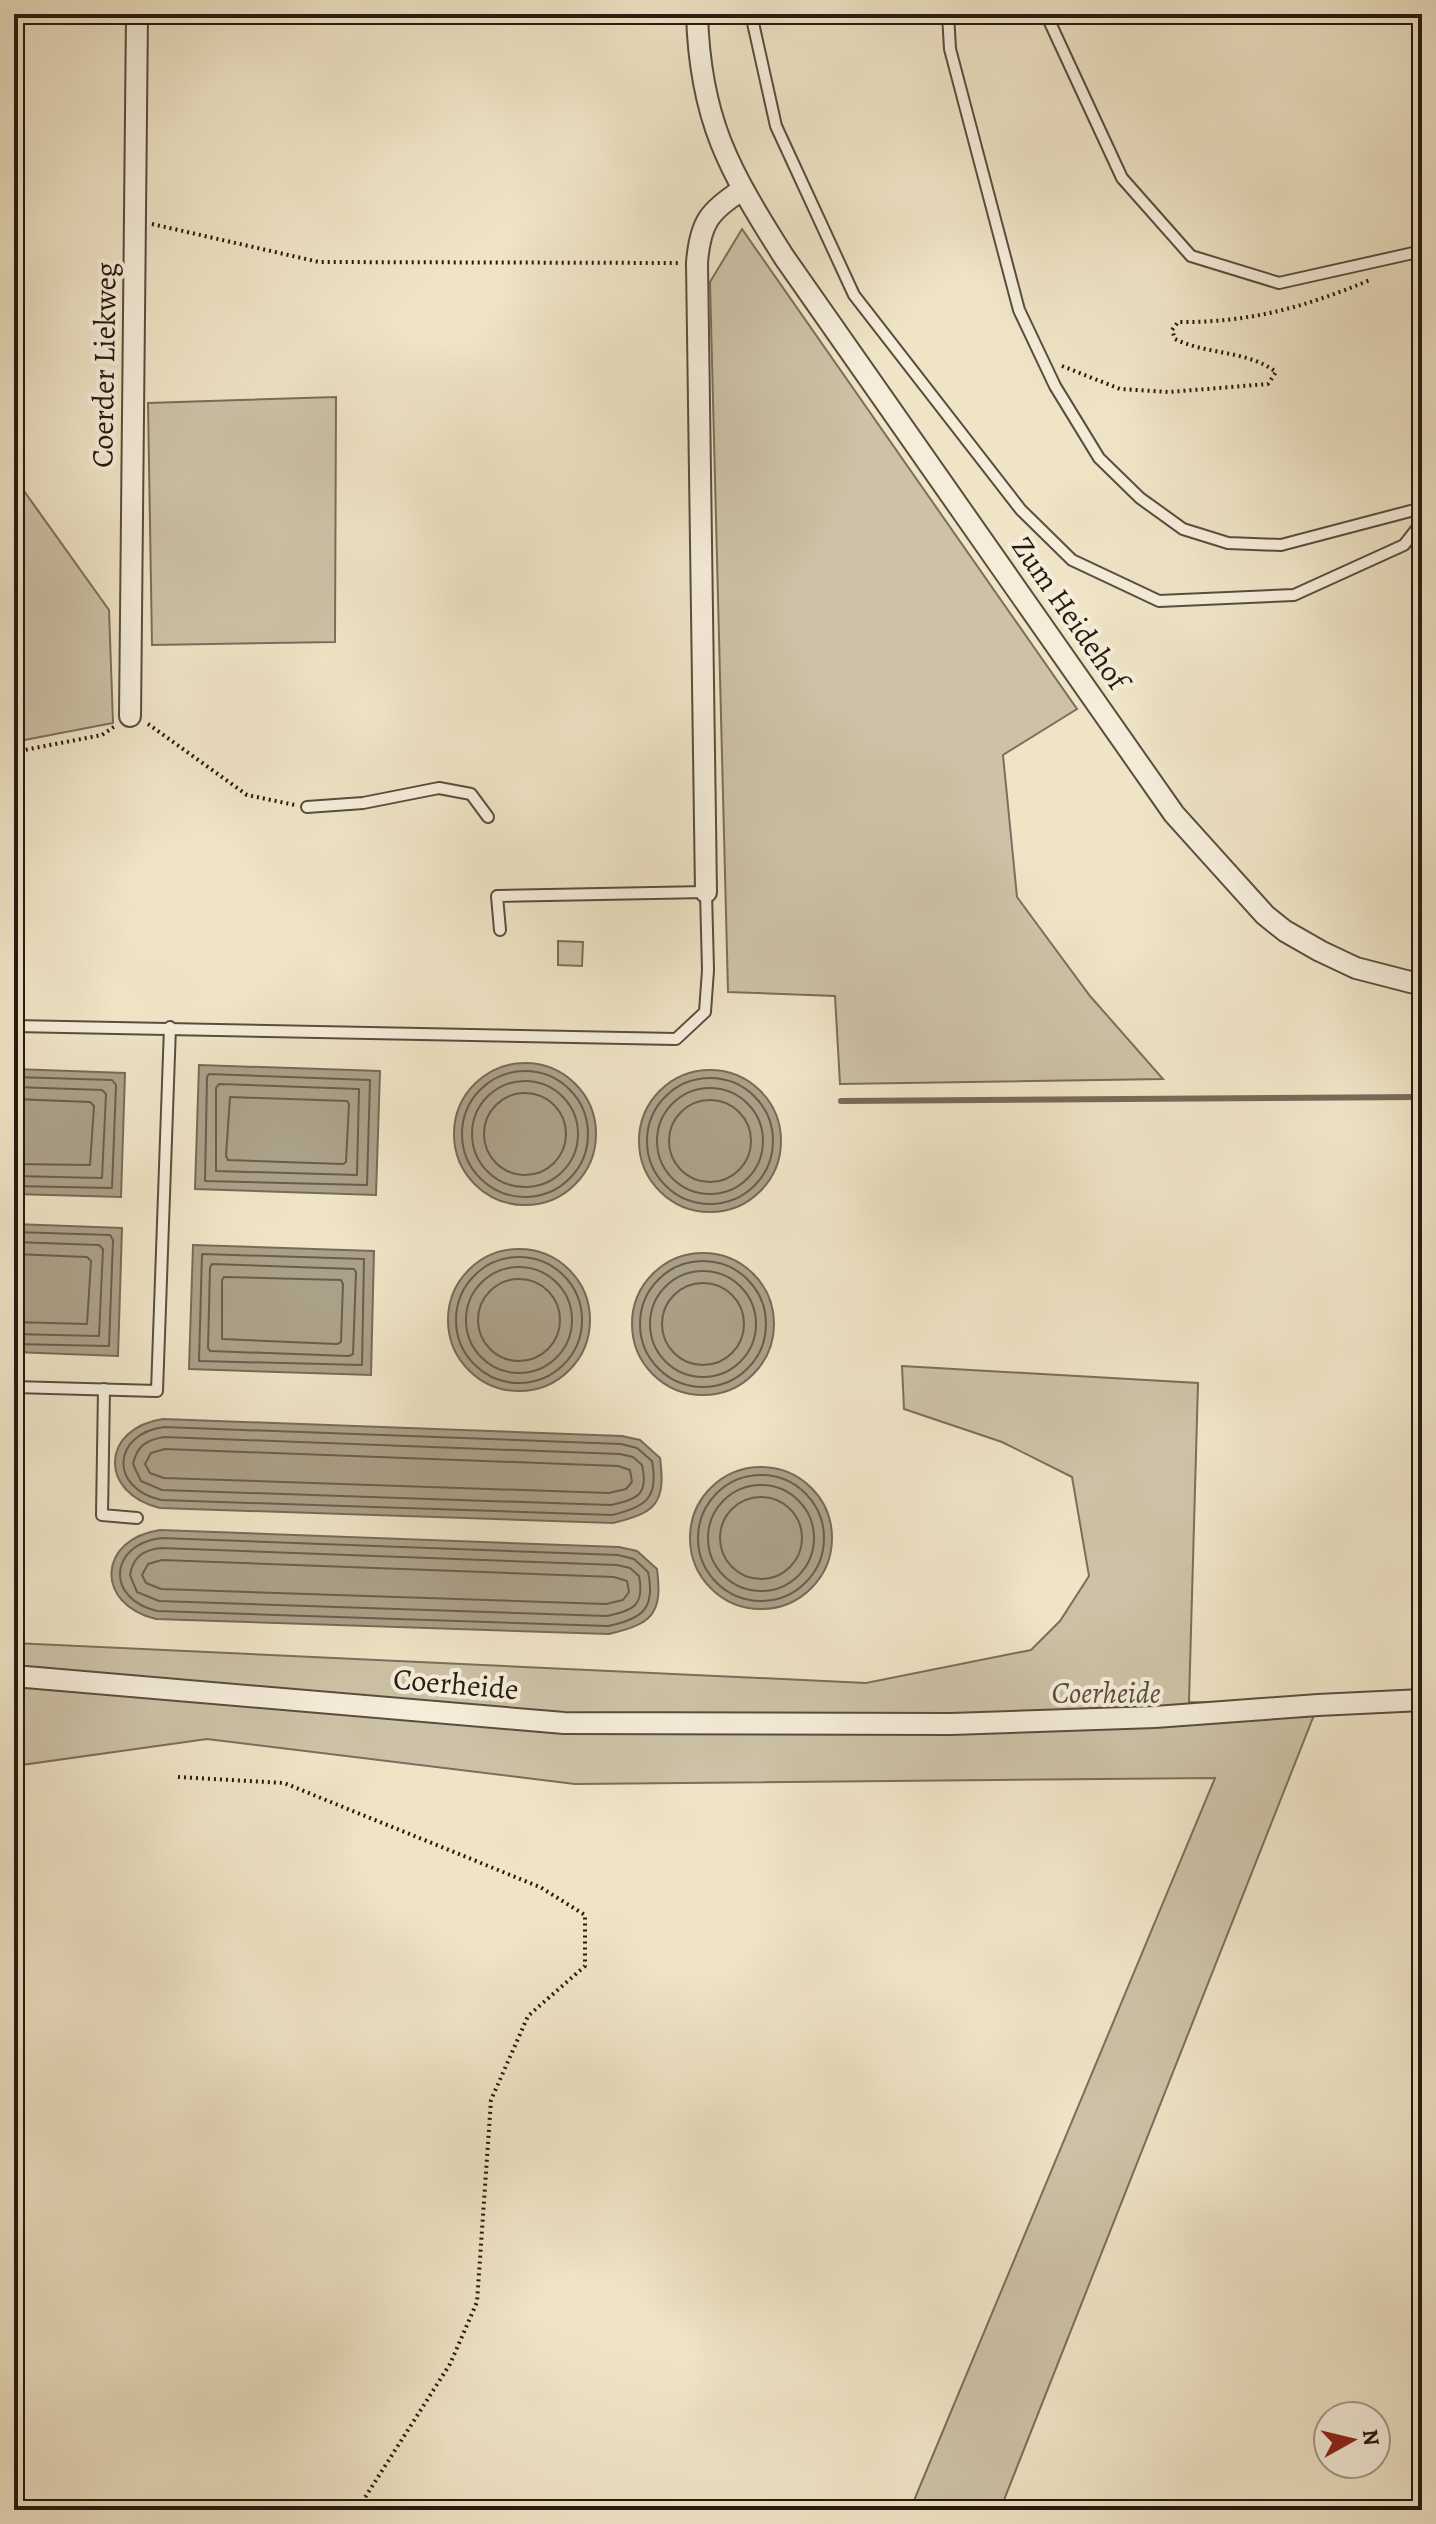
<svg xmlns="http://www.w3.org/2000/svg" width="1436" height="2524" viewBox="0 0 1436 2524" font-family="Alegreya,serif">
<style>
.green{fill:#cdc2a7;stroke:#7a6e5c;stroke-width:2}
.water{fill:#aba088;stroke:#766b58;stroke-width:2}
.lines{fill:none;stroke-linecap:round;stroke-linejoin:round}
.shore{stroke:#695e4c;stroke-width:2}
.stream{stroke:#766b58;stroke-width:6}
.lane-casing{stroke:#594d3e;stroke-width:14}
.street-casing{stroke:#594d3e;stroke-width:24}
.path{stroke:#271b11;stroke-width:4;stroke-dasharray:2 4;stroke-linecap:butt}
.lane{stroke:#f5edda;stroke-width:10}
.street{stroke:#f5edda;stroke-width:20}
.labels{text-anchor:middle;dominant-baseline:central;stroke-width:8;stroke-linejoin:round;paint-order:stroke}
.street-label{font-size:30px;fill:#271b11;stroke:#f5edda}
.park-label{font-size:30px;font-style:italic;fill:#594d3e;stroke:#f5edda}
</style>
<rect width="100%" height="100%" fill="#efe4c6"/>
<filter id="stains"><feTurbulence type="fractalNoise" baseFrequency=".0025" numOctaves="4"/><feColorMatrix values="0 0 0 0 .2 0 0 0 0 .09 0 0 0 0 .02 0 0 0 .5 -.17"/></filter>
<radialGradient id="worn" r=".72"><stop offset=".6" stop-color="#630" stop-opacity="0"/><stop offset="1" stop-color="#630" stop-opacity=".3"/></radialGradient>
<g class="green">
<polygon points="742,229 1077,709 1003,755 1017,897 1090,996 1163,1079 840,1084 835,996 728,992 710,282"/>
<polygon points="336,397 335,642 152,645 148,403"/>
<polygon points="14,477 109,610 113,723 14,742"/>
<polygon points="558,941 583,942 582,966 558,965"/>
<polygon points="902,1366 1198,1383 1189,1702 1318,1705 1000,2510 910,2510 1215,1778 575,1784 207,1739 14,1766 14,1643 866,1683 1031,1650 1060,1621 1089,1576 1072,1477 1002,1442 904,1409"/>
</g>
<g class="water">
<circle cx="525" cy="1134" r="71"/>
<polygon points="199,1065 380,1071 376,1195 195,1189"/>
<polygon points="14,1069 125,1073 121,1197 14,1194"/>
<circle cx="710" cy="1141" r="71"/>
<polygon points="14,1224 122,1228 118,1356 14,1352"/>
<polygon points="193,1245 374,1251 371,1375 189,1369"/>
<circle cx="519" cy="1320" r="71"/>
<circle cx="703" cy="1324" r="71"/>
<path d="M 163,1419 L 622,1436 L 640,1440 L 660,1458 C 666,1503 656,1513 613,1523 L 160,1508 C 98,1493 101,1428 163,1419 Z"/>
<circle cx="761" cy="1538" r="71"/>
<path d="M 160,1530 L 619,1547 L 637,1551 L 657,1569 C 663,1614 652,1624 609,1634 L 156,1619 C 94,1604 98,1539 160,1530 Z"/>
</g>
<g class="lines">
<g class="shore">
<circle cx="525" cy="1134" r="63"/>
<polygon points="209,1074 370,1080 367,1185 205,1181 207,1077"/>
<polyline points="14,1077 112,1080 116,1085 112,1188 14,1186"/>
<circle cx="710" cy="1141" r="63"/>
<circle cx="525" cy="1134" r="53"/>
<polygon points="219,1084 359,1089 357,1175 216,1171 216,1088"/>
<polyline points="14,1087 102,1090 106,1094 102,1178 14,1176"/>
<circle cx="710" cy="1141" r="53"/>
<circle cx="525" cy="1134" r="41"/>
<polygon points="230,1097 347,1101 349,1104 346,1162 343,1164 228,1160 226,1156"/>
<polyline points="14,1099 90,1102 94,1106 90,1165 14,1164"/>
<circle cx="710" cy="1141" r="41"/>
<polyline points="14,1232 110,1235 113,1240 109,1346 14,1344"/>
<polyline points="14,1242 99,1245 103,1249 99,1336 14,1334"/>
<polyline points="14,1254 87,1257 91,1261 87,1324 14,1322"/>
<polygon points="202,1254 364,1259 362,1365 199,1361"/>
<circle cx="519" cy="1320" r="63"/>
<circle cx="703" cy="1324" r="63"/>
<polygon points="212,1264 354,1269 356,1272 353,1354 349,1356 210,1351 208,1348 210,1268"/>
<circle cx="519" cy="1320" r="53"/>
<circle cx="703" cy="1324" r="53"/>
<polygon points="224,1277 341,1280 343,1284 341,1342 337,1344 222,1339 222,1280"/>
<circle cx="519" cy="1320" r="41"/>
<circle cx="703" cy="1324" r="41"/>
<path d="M 164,1427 L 621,1444 L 637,1448 L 652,1461 C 659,1498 646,1507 612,1515 L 161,1500 C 109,1488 112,1434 164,1427 Z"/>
<path d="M 164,1437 L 620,1454 L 633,1457 L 642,1465 C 649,1495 637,1499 611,1505 L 162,1490 L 141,1481 L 133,1464 C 137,1446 146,1440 164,1437 Z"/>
<polygon points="165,1449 618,1466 630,1470 632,1482 626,1489 609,1493 164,1478 150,1473 145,1464 151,1453"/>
<circle cx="761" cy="1538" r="63"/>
<circle cx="761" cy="1538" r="53"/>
<circle cx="761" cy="1538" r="41"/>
<path d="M 161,1538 L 618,1555 L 634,1559 L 648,1572 C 656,1609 642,1619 608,1626 L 157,1611 C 106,1599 108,1545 161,1538 Z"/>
<path d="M 161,1548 L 617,1565 L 630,1568 L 639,1576 C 645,1606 633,1610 607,1616 L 159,1601 L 137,1592 L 130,1575 C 133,1557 143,1550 161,1548 Z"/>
<polygon points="162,1560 614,1577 627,1581 629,1592 623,1600 606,1604 161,1589 146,1583 142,1575 148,1564"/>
</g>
<polyline class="stream" points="841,1101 1422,1097"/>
<defs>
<g id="lane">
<polyline points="751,14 776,126 854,295 1021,510 1072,560 1159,601 1294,595 1404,545 1422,522"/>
<polyline points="948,14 950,49 1019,310 1055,386 1099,458 1140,498 1183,529 1228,543 1281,545 1422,508"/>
<polyline points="1046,14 1122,178 1191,256 1279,283 1422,251"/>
<polyline points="307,807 363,803 439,788 471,794 488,817"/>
<polyline points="14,1026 676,1039 705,1012 708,970 706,892 497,896 500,930"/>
<polyline points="14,1387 157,1391 170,1027"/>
<polyline points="104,1389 102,1515 137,1518"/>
</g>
<g id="street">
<path d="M 697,14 C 700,120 729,170 784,257 L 1174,814 L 1265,915 L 1285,931 L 1320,951 L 1356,968 L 1422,985"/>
<polyline points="130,716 137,14"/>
<path d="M 706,892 L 697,263 C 700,223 709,211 742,190"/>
<polyline points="14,1676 564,1723 951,1724 1155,1717 1318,1705 1422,1700"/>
</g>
</defs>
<use href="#lane" class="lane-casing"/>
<use href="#street" class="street-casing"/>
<g class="path">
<polyline points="152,224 319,262 678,263"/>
<path d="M 1062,366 L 1120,389 L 1169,392 L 1268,384 L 1276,372 C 1247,350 1207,355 1175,339 L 1172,330 L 1178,322 C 1249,323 1305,307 1370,280"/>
<polyline points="148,724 247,795 295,805"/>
<polyline points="14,752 102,735 115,726"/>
<polyline points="178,1777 284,1783 540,1887 585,1915 585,1966 528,2016 491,2100 477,2302 450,2364 357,2510"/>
</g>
<use href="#lane" class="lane"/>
<use href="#street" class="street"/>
</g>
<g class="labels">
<g class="street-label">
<text transform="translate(104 365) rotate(-89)">Coerder Liekweg</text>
<text transform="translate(1070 613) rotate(55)">Zum Heidehof</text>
<text transform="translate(456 1684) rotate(5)">Coerheide</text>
</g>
<g class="park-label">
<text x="1106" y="1693">Coerheide</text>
</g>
</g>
<rect width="1436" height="2524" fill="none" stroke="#efe4c6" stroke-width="48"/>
<rect x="16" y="16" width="1404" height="2492" fill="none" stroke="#271b11" stroke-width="4"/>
<rect x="24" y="24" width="1388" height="2476" fill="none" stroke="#271b11" stroke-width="2"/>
<g transform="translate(1352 2440) rotate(82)"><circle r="38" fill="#f5edda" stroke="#a3998a" stroke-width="2"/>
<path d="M0-6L14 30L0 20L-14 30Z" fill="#8f2418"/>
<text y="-12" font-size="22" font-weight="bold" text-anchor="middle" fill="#271b11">N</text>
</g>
<rect width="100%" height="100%" filter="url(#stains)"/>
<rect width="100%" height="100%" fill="url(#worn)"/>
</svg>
